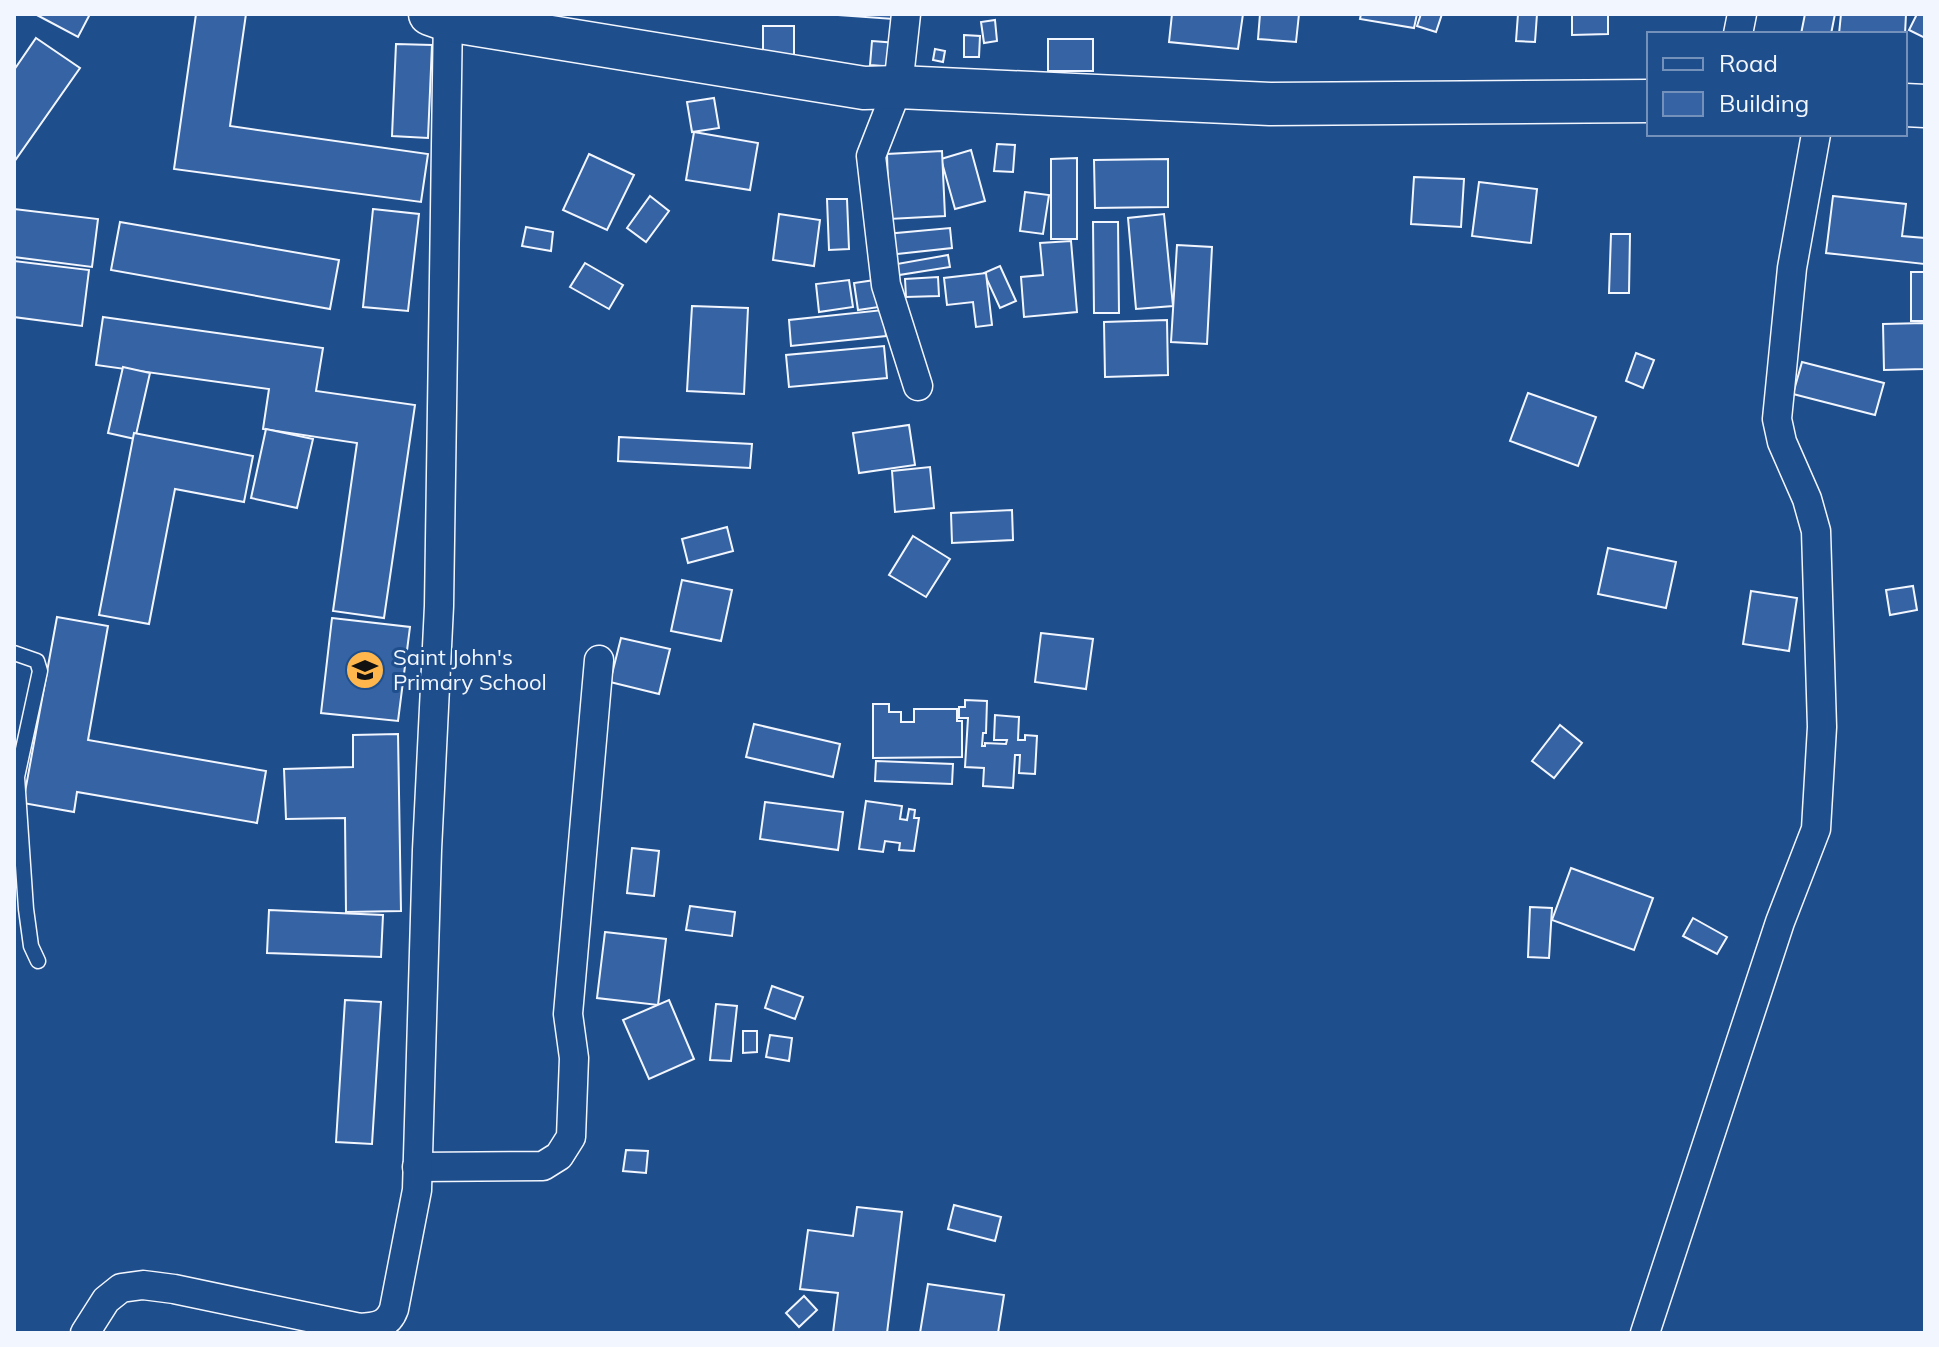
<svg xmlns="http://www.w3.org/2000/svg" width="1939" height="1347" viewBox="0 0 1939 1347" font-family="Mulish,sans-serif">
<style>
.building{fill:#3563a3;stroke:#f2f6ff;stroke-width:2}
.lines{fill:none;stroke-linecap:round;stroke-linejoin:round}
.lane-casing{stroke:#f2f6ff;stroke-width:17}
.street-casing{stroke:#f2f6ff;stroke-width:31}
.secondary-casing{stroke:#f2f6ff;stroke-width:45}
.lane{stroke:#1f4e8c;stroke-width:14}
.street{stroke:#1f4e8c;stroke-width:28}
.secondary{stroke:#1f4e8c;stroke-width:42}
.labels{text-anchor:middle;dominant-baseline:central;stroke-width:6;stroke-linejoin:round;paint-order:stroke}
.poi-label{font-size:22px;fill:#f2f6ff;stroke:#1f4e8c;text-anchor:start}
</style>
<rect width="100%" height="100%" fill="#1f4e8c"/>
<g class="building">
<polygon points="35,14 90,14 78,37"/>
<polygon points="196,14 246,14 230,126 428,154 421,202 174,169"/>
<polygon points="824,14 893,14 893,19"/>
<polygon points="1172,14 1243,14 1238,49 1169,42"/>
<polygon points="1260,14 1299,14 1296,42 1258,39"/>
<polygon points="1361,14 1417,14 1414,28 1360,19"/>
<polygon points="1421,14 1442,14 1436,32 1417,26"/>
<polygon points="1512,14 1537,14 1535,42 1516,41 1518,14"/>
<polygon points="1572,14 1608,14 1608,34 1572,35"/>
<polygon points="1805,14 1835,14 1831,34 1801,34"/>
<polygon points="1841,14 1906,14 1905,34 1839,34"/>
<polygon points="1917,14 1925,14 1925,38 1909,30"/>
<polygon points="995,20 997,41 984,43 981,22"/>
<polygon points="763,26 794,26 794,55 763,56"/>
<polygon points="964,35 980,36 979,57 964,57"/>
<polygon points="36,38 80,68 14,162 14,70"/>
<rect x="1048" y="39" width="45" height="32"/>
<polygon points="872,41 897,43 896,67 870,65"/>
<polygon points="396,44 432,45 428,138 392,136"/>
<polygon points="935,49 945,51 943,62 933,60"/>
<polygon points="714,98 719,128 692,132 687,102"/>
<polygon points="694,132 758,143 750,190 686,180"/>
<polygon points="997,144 1015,145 1013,172 994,171"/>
<polygon points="971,150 985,201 955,209 941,159"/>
<polygon points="942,151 945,216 889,219 887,154"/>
<polygon points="589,154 634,175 607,230 563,210"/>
<polygon points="1077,158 1077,239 1051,239 1051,159"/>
<polygon points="1168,159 1168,207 1095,208 1094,160"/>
<polygon points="1414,177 1464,179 1461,227 1411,224"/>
<polygon points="1479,182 1537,189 1531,243 1472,236"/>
<polygon points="1025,192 1049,195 1043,234 1020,231"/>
<polygon points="650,196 669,211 646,242 627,228"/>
<polygon points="1833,196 1906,204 1902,236 1925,238 1924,264 1826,253"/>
<polygon points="827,199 847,199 849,249 829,250"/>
<polygon points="14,209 98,219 92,267 14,257"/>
<polygon points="373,209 419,214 408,311 363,307"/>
<polygon points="779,214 820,220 814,266 773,260"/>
<polygon points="1164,214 1173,306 1136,309 1128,218"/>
<polygon points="120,222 339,260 330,309 111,270"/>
<polygon points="1093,222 1118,222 1119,313 1094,313"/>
<polygon points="526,227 553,232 551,251 522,246"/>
<polygon points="950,228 952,248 888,255 886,234"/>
<polygon points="1611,234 1630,234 1629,293 1609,293"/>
<polygon points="1071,241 1077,312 1024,317 1021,277 1043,275 1040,243"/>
<polygon points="1177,245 1212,247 1207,344 1171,342"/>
<polygon points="948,255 950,267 899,275 897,264"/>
<polygon points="14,261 89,270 82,326 14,317"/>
<polygon points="585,263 623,285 609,309 570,287"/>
<polygon points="1000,266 1016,301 1000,308 984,273"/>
<rect x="1911" y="272" width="14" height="49"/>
<polygon points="986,273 992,325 976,327 973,302 947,305 944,278"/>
<polygon points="938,277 939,296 906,297 905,279"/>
<polygon points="849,280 853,307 819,312 816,284"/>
<polygon points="875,280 879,307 858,310 854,283"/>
<polygon points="692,306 748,308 744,394 687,391"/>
<polygon points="883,310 886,336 791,346 789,320"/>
<polygon points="103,317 323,348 316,391 415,405 384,618 333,611 357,443 263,429 269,389 96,365"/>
<polygon points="1167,320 1168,375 1105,377 1104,322"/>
<polygon points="1925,323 1925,369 1884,370 1883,324"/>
<polygon points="884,346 887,378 789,387 786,355"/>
<polygon points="1636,353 1654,360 1643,388 1626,381"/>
<polygon points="1802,362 1884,383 1875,415 1793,394"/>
<polygon points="123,367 150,373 135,439 108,433"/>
<polygon points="1528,393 1596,417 1578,466 1510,441"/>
<polygon points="909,425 915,465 859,473 853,433"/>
<polygon points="266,429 313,439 297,508 251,498"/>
<polygon points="134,433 253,456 244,502 175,489 149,624 99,615"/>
<polygon points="619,437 752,444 750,468 618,461"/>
<polygon points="930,467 934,508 895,512 892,471"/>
<polygon points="1012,510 1013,540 952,543 951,513"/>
<polygon points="727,527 733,551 688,563 682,539"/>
<polygon points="913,536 950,559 926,597 889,575"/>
<polygon points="1608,548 1676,562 1666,608 1598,594"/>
<polygon points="682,580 732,590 721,641 671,631"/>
<polygon points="1913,586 1917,610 1890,615 1886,590"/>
<polygon points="1751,591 1797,598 1789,651 1743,644"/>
<polygon points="57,617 108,626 88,740 266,771 257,823 77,792 74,812 23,803"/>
<polygon points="332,618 410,627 398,721 321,713"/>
<polygon points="1041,633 1093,639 1086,689 1035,682"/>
<polygon points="621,638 670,649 659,694 610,682"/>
<polygon points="965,700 987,701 986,733 983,733 982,746 985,746 985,743 1006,744 1007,740 994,740 995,715 1019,717 1018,740 1025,740 1025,735 1037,736 1035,774 1019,773 1020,755 1015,755 1013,788 983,786 984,768 965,767 968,718 959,718 959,707 965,707"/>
<polygon points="873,704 889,704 889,712 901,712 901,722 914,722 914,709 957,709 957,721 962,721 962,757 873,758"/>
<polygon points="754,724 840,744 833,777 746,757"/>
<polygon points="1560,725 1582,743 1554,778 1532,761"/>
<polygon points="398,734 401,911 346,912 345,818 286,819 284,769 353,767 353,735"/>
<polygon points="876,761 953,764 952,784 875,781"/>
<polygon points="866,801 902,806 900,819 907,820 909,809 915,810 914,818 919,818 914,851 899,850 900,843 885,841 883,852 859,849"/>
<polygon points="765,802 843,812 838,850 760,839"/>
<polygon points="632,848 659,851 654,896 627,893"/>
<polygon points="1571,868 1653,898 1634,950 1552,920"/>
<polygon points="690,906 735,912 732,936 686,930"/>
<polygon points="1530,907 1552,908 1549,958 1528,957"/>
<polygon points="269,910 383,915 381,957 267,953"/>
<polygon points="1693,918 1727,937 1717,954 1683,936"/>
<polygon points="605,932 666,939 658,1005 597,998"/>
<polygon points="772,986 803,997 795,1019 765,1008"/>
<polygon points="345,1000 381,1002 372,1144 336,1142"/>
<polygon points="669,1000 694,1059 649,1079 623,1020"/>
<polygon points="716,1004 737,1006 731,1061 710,1060"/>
<polygon points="743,1031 757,1031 757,1052 743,1053"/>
<polygon points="770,1035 792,1038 789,1061 766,1057"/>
<polygon points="626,1150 648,1151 646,1173 623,1171"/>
<polygon points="954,1205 1001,1217 995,1241 948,1229"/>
<polygon points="857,1207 902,1212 887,1333 833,1333 838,1293 800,1289 808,1230 853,1236"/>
<polygon points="928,1284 1004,1295 998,1333 920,1333"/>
<polygon points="804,1296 817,1310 799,1327 786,1313"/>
</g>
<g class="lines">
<defs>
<polyline id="lane" points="14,653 37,661 40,671 17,777 26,909 31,946 38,961"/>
<g id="street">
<polyline points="906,14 898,87 871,156 886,285 918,386"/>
<polyline points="1738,34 1742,14"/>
<polyline points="417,1167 543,1166 559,1156 571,1137 574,1058 568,1014 599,660"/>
<path d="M 85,1333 L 106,1300 L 121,1288 L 143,1285 L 174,1289 L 360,1328 C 375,1327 388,1326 394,1309 L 417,1190 L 427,850 L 439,606 L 448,14"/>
<polyline points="1645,1333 1780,922 1816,829 1822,727 1816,531 1807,499 1782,442 1777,419 1792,268 1816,134"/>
</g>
<g id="secondary">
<polyline points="430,14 447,20 864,88 898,87 1270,104 1649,101"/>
<polyline points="1905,105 1925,106"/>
</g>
</defs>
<use href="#lane" class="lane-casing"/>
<use href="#street" class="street-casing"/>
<use href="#secondary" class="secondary-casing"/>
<use href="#lane" class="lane"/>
<use href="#street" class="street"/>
<use href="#secondary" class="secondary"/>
</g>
<defs>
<symbol id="school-disc" viewBox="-11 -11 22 22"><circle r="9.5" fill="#ffb74d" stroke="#1f4e8c"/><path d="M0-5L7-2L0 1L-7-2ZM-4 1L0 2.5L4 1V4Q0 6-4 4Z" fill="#111"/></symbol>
</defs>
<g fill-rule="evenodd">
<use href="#school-disc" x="343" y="648" width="44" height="44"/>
</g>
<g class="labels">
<g class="poi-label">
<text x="393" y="657">Saint John's<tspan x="393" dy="25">Primary School</tspan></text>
</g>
</g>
<rect width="1939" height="1347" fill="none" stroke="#f2f6ff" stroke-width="32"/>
<rect x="1647" y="32" width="260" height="104" fill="#1f4e8c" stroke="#7391ba" stroke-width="2"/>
<rect x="1663" y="58" width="40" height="12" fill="#1f4e8c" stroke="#7391ba" stroke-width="2"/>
<text x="1719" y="72" font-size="24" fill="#f2f6ff">Road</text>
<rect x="1663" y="92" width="40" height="24" fill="#3563a3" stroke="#7391ba" stroke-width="2"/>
<text x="1719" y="112" font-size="24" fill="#f2f6ff">Building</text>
</svg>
